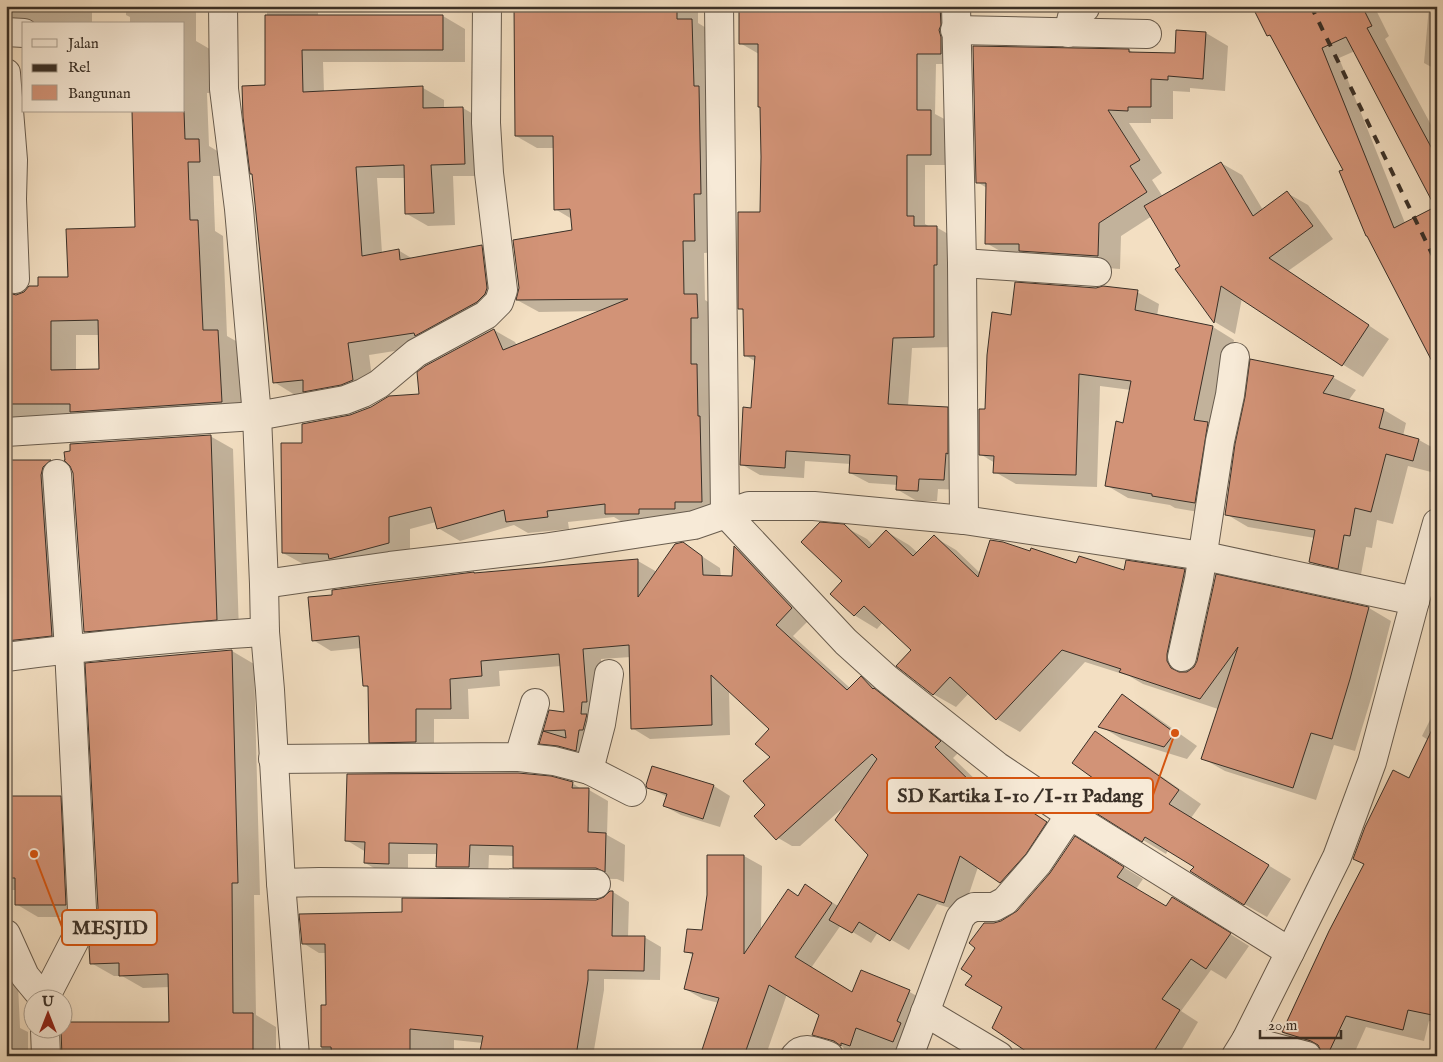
<svg xmlns="http://www.w3.org/2000/svg" width="1443" height="1062" viewBox="0 0 1443 1062" font-family="'IM FELL English',serif">
<style>
.shadow{fill:#0003;fill-rule:evenodd}
.building{fill:#d29377;stroke:#3a3027;fill-rule:evenodd}
.lines{fill:none;stroke-linecap:round;stroke-linejoin:round}
.minor-casing{stroke:#685c4e;stroke-width:30}
.minor{stroke:#f7ead7;stroke-width:28}
.rail{stroke:#3a3027;stroke-width:4;stroke-dasharray:9 9;stroke-linecap:butt}
.leader{fill:none;stroke:#d7550f;stroke-width:2}
.callout-dot{fill:#d7550f;stroke:#f7ead7;stroke-width:2}
.callout{fill:#f7ead7;stroke:#d7550f;stroke-width:2}
.callout-label{font-size:20px;text-anchor:middle;font-weight:bold;fill:#3a3027}
</style>
<rect width="100%" height="100%" fill="#f3dfc2"/>
<filter id="stains"><feTurbulence type="fractalNoise" baseFrequency=".004" numOctaves="4"/><feColorMatrix values="0 0 0 0 .2 0 0 0 0 .09 0 0 0 0 .02 0 0 0 .5 -.17"/></filter>
<radialGradient id="worn" r=".72"><stop offset=".6" stop-color="#630" stop-opacity="0"/><stop offset="1" stop-color="#630" stop-opacity=".3"/></radialGradient>
<g class="shadow">
<polygon points="6,6 92,6 92,24 24,24 6,34"/>
<path d="M 126,6 L 196,6 L 196,41 L 220,55 L 221,93 L 207,93 L 209,146 L 224,155 L 225,176 L 213,176 L 215,231 L 223,236 L 227,336 L 243,345 L 247,416 L 6,418 L 6,289 L 16,296 L 69,279 L 136,228 L 184,111 L 184,24 L 130,24 L 130,17 L 126,15 ZM 76,335 L 99,335 L 100,370 L 76,371 Z"/>
<polygon points="267,6 318,6 318,16 443,16 465,29 465,62 323,62 324,92 423,88 444,100 444,109 463,108 485,121 486,176 453,176 455,225 428,226 407,214 405,178 377,178 382,253 398,250 413,259 482,247 503,259 508,301 433,345 369,355 374,392 308,393 295,395 274,382 267,86"/>
<polygon points="514,6 698,6 698,23 713,32 716,252 704,253 705,300 718,308 723,514 627,525 614,517 568,522 569,529 528,533 514,525 460,541 438,528 436,522 410,529 410,555 305,565 283,553 303,444 351,416 420,395 494,330 515,342 517,346 601,311 539,312 517,300 573,231 572,219 555,209 554,148 537,148 516,136 515,17 514,16"/>
<polygon points="742,6 951,6 960,64 936,64 935,114 950,122 949,165 925,165 925,224 930,227 936,227 955,238 953,347 912,348 908,406 947,408 966,419 963,490 938,489 937,501 917,501 898,490 898,485 869,483 850,473 851,464 805,461 804,478 760,475 741,464 752,409 756,362 745,355 744,311 739,308 762,213 762,157 759,54 740,43"/>
<polygon points="1112,6 1161,6 1161,7 1117,7"/>
<polygon points="1254,6 1374,6 1389,36 1385,39 1437,136 1437,203 1355,51 1339,58 1405,223 1437,252 1367,234 1345,171 1273,38 1268,35"/>
<polygon points="1429,6 1437,6 1437,70 1424,63"/>
<polygon points="1206,33 1228,46 1225,91 1190,88 1190,92 1173,91 1173,119 1151,119 1151,123 1129,123 1162,173 1152,180 1163,197 1221,163 1242,175 1263,210 1287,193 1308,205 1333,239 1288,271 1389,339 1363,377 1342,364 1242,298 1235,334 1215,322 1176,269 1181,266 1152,216 1121,236 1120,269 1042,263 1009,256 986,243 987,188 977,182 1129,50 1135,54 1176,54"/>
<polygon points="1137,292 1159,304 1157,316 1213,327 1234,340 1216,429 1216,515 1175,508 1170,505 1128,498 1106,485 1124,424 1131,390 1100,386 1097,487 1016,484 995,472 995,463 980,454 986,410 1012,316"/>
<polygon points="1252,361 1334,378 1356,390 1348,401 1384,410 1406,423 1403,436 1419,440 1437,450 1437,468 1435,473 1408,466 1393,524 1377,520 1372,548 1366,547 1360,580 1333,575 1311,562 1315,538 1248,527 1226,514"/>
<polygon points="210,436 233,449 239,632 107,644 85,631"/>
<polygon points="51,461 72,474 66,480 75,648 6,658 6,462"/>
<polygon points="843,526 867,539 874,546 887,532 909,545 918,553 934,537 956,550 980,573 1031,553 1077,564 1125,571 1184,570 1207,583 1189,672 1195,668 1198,661 1216,576 1369,608 1391,621 1373,692 1355,751 1334,745 1316,800 1225,771 1202,758 1218,709 1143,684 1129,676 1085,662 1020,732 997,719 969,693 956,707 933,694 913,650 883,622 877,629 854,615 844,581"/>
<polygon points="683,544 720,568 721,577 734,577 736,548 753,558 810,619 793,636 850,688 861,678 879,689 889,698 958,753 953,758 981,785 987,779 1024,803 1022,805 1064,833 1019,892 978,867 963,912 937,904 909,950 878,932 871,943 841,925 811,968 853,993 906,990 924,1000 911,1052 897,1046 893,1056 845,1056 845,1052 843,1047 814,1032 821,1015 787,994 768,1049 776,1054 775,1056 701,1056 719,1003 703,999 685,989 694,956 686,951 703,932 708,895 709,856 744,856 762,866 761,930 798,896 806,886 838,906 869,854 846,805 800,846 792,846 773,835 767,805 771,757 771,729 729,690 730,735 650,739 632,728 631,657 601,659 605,712 595,760 559,754 541,743 549,734 544,731 565,713 561,666 499,671 500,686 468,689 469,719 434,719 434,752 388,753 370,742 369,688 364,685 361,648 331,651 313,640 334,596 476,574 638,561 657,572"/>
<polygon points="232,651 254,664 260,895 254,895 256,1015 276,1027 276,1056 63,1056 62,1030 170,1023 170,987 143,988 122,976 114,976 91,963"/>
<polygon points="1437,677 1437,689 1434,687"/>
<polygon points="1122,696 1145,709 1197,746 1187,759 1122,739 1100,726"/>
<polygon points="1437,706 1437,798 1428,740 1422,736"/>
<polygon points="1095,733 1118,746 1201,804 1191,818 1291,879 1267,917 1244,904 1195,866 1168,850 1166,854 1143,840 1105,786"/>
<polygon points="652,767 714,786 730,796 720,827 681,815 664,806 667,797 648,787"/>
<polygon points="572,783 583,790 589,790 608,801 607,835 625,845 624,882 617,879 533,878 514,867 514,856 489,855 488,878 457,878 437,867 438,854 408,854 408,875 385,874 365,863 366,852 346,840"/>
<polygon points="6,797 60,797 83,810 88,917 38,917 16,904 16,890 6,890"/>
<polygon points="1437,808 1437,1023 1429,1021 1424,1041 1366,1027 1353,1056 1323,1056 1322,1049 1303,1044 1283,1033 1330,932"/>
<polygon points="1094,849 1143,879 1136,889 1167,908 1192,910 1249,946 1226,979 1211,970 1181,1011 1198,1022 1178,1056 1035,1056 1004,1007 973,976 994,924 1002,922 1018,912"/>
<polygon points="613,892 629,902 628,937 644,937 661,947 660,980 604,979 604,990 593,1056 480,1056 483,1043 454,1040 454,1056 322,1056 322,1006 328,1006 326,953 319,953 303,943 403,913 596,901 604,899"/>
<polygon points="6,953 17,962 20,1028 28,1032 28,1056 6,1056"/>
<polygon points="955,1050 965,1056 949,1056"/>
</g>
<g class="building">
<polygon points="514,6 677,6 677,19 692,19 694,86 699,86 701,194 694,194 695,241 683,241 684,294 697,294 698,318 691,318 691,364 697,364 698,416 700,416 702,502 675,502 675,509 639,509 639,514 605,514 605,504 547,511 548,517 506,522 504,510 437,529 431,507 389,517 389,543 329,559 328,554 282,553 281,443 302,443 302,424 350,415 371,407 389,396 419,394 417,372 425,366 494,329 503,350 628,299 516,300 519,288 513,240 572,230 570,209 554,210 553,136 515,136"/>
<polygon points="801,6 940,6 941,25 939,30 941,37 941,54 917,54 917,110 931,110 931,155 907,155 907,216 914,216 914,226 937,226 937,265 934,265 934,337 893,338 888,404 948,407 948,454 946,453 944,480 919,479 918,491 896,490 897,476 849,473 850,455 786,451 785,468 740,465 743,407 751,408 755,356 744,356 743,309 738,309 738,212 760,212 761,157 760,107 758,107 758,44 739,44 739,8 801,8"/>
<path d="M 1252,6 L 1362,6 L 1372,26 L 1367,28 L 1437,158 L 1437,371 L 1367,236 L 1366,236 L 1339,171 L 1343,170 L 1270,35 L 1267,36 ZM 1346,37 L 1435,207 L 1394,228 L 1322,48 Z"/>
<polygon points="265,15 443,15 443,50 302,50 303,92 423,86 423,108 463,107 465,164 431,165 434,213 405,214 404,165 356,167 362,256 399,249 400,260 482,245 487,288 485,294 477,302 415,336 414,333 348,343 353,380 341,385 303,392 303,380 273,383 252,174 250,174 243,117 242,86 265,85"/>
<polygon points="1176,30 1206,32 1203,79 1168,76 1168,80 1151,79 1151,107 1128,107 1128,111 1108,110 1140,160 1130,166 1147,192 1099,223 1098,256 1019,251 1019,244 985,244 986,183 976,183 973,46 1129,49 1129,52 1175,53"/>
<path d="M 132,111 L 184,111 L 185,139 L 199,139 L 200,162 L 188,162 L 190,220 L 198,220 L 203,330 L 218,330 L 222,402 L 70,412 L 70,404 L 6,404 L 6,292 L 16,295 L 24,292 L 29,286 L 38,286 L 38,277 L 68,277 L 66,229 L 135,227 ZM 98,320 L 99,369 L 51,370 L 51,321 Z"/>
<polygon points="1221,162 1253,216 1287,191 1313,226 1269,258 1369,325 1342,366 1221,286 1214,323 1175,269 1180,266 1144,206"/>
<polygon points="1015,282 1096,288 1103,286 1138,290 1135,310 1213,326 1194,420 1208,422 1195,503 1152,496 1152,494 1105,486 1116,421 1123,423 1131,381 1079,374 1076,475 993,473 994,456 979,455 979,409 985,409 987,355 992,312 1011,315"/>
<polygon points="1250,359 1334,376 1323,393 1384,409 1379,428 1419,439 1413,461 1386,454 1371,512 1355,508 1350,536 1344,535 1338,569 1309,562 1315,530 1225,515 1235,444 1245,397"/>
<polygon points="211,435 217,620 84,632 73,473 70,466 64,460 65,460 64,452 70,451 70,444"/>
<polygon points="6,460 51,460 43,467 41,475 52,636 6,641"/>
<polygon points="820,522 844,524 869,548 886,530 913,556 934,535 978,577 990,540 1003,542 1030,551 1031,548 1076,563 1079,556 1124,570 1126,560 1185,569 1167,654 1167,661 1171,668 1179,672 1187,672 1194,667 1197,661 1216,574 1369,607 1350,679 1332,739 1311,733 1293,788 1201,759 1238,647 1200,699 1119,672 1121,669 1062,650 996,720 950,677 933,695 896,666 911,650 864,606 854,616 830,594 842,581 801,542"/>
<polygon points="683,542 702,556 703,575 732,576 734,546 792,608 776,625 847,690 861,676 873,689 874,688 941,741 935,747 977,788 986,778 1007,791 1005,794 1047,822 1026,854 1000,883 960,856 944,903 918,894 890,941 859,922 852,933 829,920 868,855 835,820 877,759 872,754 776,840 754,816 765,805 743,781 770,757 755,744 769,729 711,675 712,725 631,729 629,645 583,649 587,702 582,702 581,714 587,714 583,730 579,730 576,751 558,746 539,744 543,731 566,738 565,730 543,731 549,710 564,712 559,654 481,661 482,676 450,679 451,709 416,709 416,742 369,743 368,686 363,686 359,636 312,641 308,597 332,595 332,590 474,572 474,573 638,559 638,597 675,544"/>
<polygon points="232,650 238,883 232,883 233,1013 253,1013 253,1056 62,1056 61,1030 62,1030 62,1022 169,1022 168,974 119,976 119,963 90,964 89,947 92,939 98,908 85,663"/>
<polygon points="1122,694 1175,733 1164,747 1098,727"/>
<polygon points="1437,719 1437,1016 1408,1010 1403,1030 1346,1016 1328,1054 1321,1051 1318,1045 1311,1041 1282,1032 1329,931 1364,864 1353,859 1365,827 1393,770 1409,778"/>
<polygon points="1095,731 1179,790 1169,804 1269,865 1244,905 1190,871 1194,867 1145,837 1142,842 1088,808 1104,786 1072,763"/>
<polygon points="652,766 714,785 703,819 663,806 667,794 647,788 646,785"/>
<polygon points="518,773 551,776 573,782 572,788 589,788 588,832 606,833 605,872 596,868 513,868 513,846 470,845 469,867 436,867 437,844 389,843 389,864 364,863 365,842 345,841 347,774"/>
<polygon points="6,796 61,796 66,905 15,905 15,878 6,878"/>
<polygon points="1075,836 1124,867 1117,877 1166,906 1172,897 1231,933 1206,969 1191,959 1162,999 1180,1010 1151,1056 1033,1056 992,1028 1002,1007 965,985 972,976 961,969 975,948 969,943 984,923 994,923 1001,921 1017,911 1050,873"/>
<polygon points="707,855 744,855 744,954 788,889 798,896 805,884 832,903 795,957 852,992 861,970 910,990 897,1021 901,1023 893,1042 856,1028 850,1046 841,1043 841,1046 834,1041 812,1035 819,1015 769,985 744,1056 700,1056 719,998 684,989 693,953 684,952 687,929 702,930 707,895"/>
<polygon points="610,891 613,891 612,936 645,936 644,971 588,970 588,980 576,1056 479,1056 483,1036 410,1029 410,1056 332,1056 331,1047 321,1047 321,1005 326,1005 325,944 302,944 299,914 402,912 402,898 596,900 604,897"/>
</g>
<g class="lines">
<defs>
<g id="minor">
<polyline points="223,6 224,89 239,209 257,416 264,584 265,632 270,690 281,883 295,1056"/>
<polyline points="719,6 725,513 846,642 886,678 997,766 1070,815 1290,952"/>
<polyline points="956,6 962,263 964,520"/>
<polyline points="955,30 1147,34"/>
<polyline points="6,32 24,33"/>
<polyline points="1068,33 1072,17 1085,8"/>
<polyline points="6,73 13,160 12,199 15,279"/>
<polyline points="962,263 1097,272"/>
<polyline points="6,432 257,416 345,400 363,393 379,384 416,353 486,315 499,302 503,290 489,173 486,123 487,6"/>
<polyline points="264,584 390,566 543,548 694,525 749,506 814,506 964,520 1209,557 1415,601"/>
<path d="M 6,657 C 92,646 178,637 265,632"/>
<polyline points="1182,657 1199,579 1220,441 1230,395 1235,357"/>
<polyline points="519,757 554,761 589,770 601,724 609,674"/>
<polyline points="273,759 519,757 535,703"/>
<polyline points="589,770 632,792"/>
<polyline points="281,883 319,882 596,884"/>
<polyline points="6,934 25,976 44,999"/>
<polyline points="44,1000 77,936 82,909 69,649 57,474"/>
<polyline points="925,1012 999,1056"/>
<polyline points="45,1030 46,1056"/>
<polyline points="1246,1040 1307,1056"/>
<path d="M 795,1056 C 804,1045 817,1052 829,1056"/>
<polyline points="909,1056 960,918 966,911 974,907 994,907 1005,901 1038,863 1070,815"/>
<polyline points="1236,1056 1246,1040 1290,952 1337,857 1372,762 1415,601 1437,523"/>
</g>
</defs>
<use href="#minor" class="minor-casing"/>
<use href="#minor" class="minor"/>
<polyline class="rail" points="1311,6 1437,264"/>
</g>
<path class="leader" d="M1175 733L1153 795M34 854L62 927"/>
<g class="callout-dot">
<circle cx="1175" cy="733" r="5"/>
<circle cx="34" cy="854" r="5"/>
</g>
<g class="callout">
<rect x="887" y="778" width="266" height="35" rx="5"/>
<rect x="62" y="910" width="95" height="35" rx="5"/>
</g>
<g class="callout-label">
<text x="1020" y="802">SD Kartika I-10 / I-11 Padang</text>
<text x="110" y="934">MESJID</text>
</g>
<rect width="1443" height="1062" fill="none" stroke="#f3dfc2" stroke-width="25"/>
<rect x="8" y="8" width="1428" height="1047" fill="none" stroke="#3a3027" stroke-width="2.5"/>
<rect x="12" y="12" width="1418" height="1037" fill="none" stroke="#3a3027"/>
<rect x="22" y="22" width="162" height="90" fill="#f7ead7" stroke="#aba091"/>
<rect x="32" y="39" width="25" height="8" fill="#f7ead7" stroke="#aba091"/>
<text x="68" y="48" font-size="15" fill="#3a3027">Jalan</text>
<rect x="32" y="64" width="25" height="8" fill="#3a3027" stroke="#aba091"/>
<text x="68" y="72" font-size="15" fill="#3a3027">Rel</text>
<rect x="32" y="85" width="25" height="15" fill="#d29377" stroke="#aba091"/>
<text x="68" y="98" font-size="15" fill="#3a3027">Bangunan</text>
<g transform="translate(48 1014)"><circle r="24" fill="#f7ead7" stroke="#aba091"/>
<path d="M0-4L9 19L0 12L-9 19Z" fill="#8f2418"/>
<text y="-8" font-size="14" font-weight="bold" text-anchor="middle" fill="#3a3027">U</text>
</g>
<path d="M1260 1030v8h81v-8" fill="none" stroke="#3a3027" stroke-width="2.5"/>
<text x="1268" y="1030" font-size="15" fill="#3a3027" stroke="#f7ead7" stroke-width="4" paint-order="stroke">20 m</text>
<rect width="100%" height="100%" filter="url(#stains)"/>
<rect width="100%" height="100%" fill="url(#worn)"/>
</svg>
